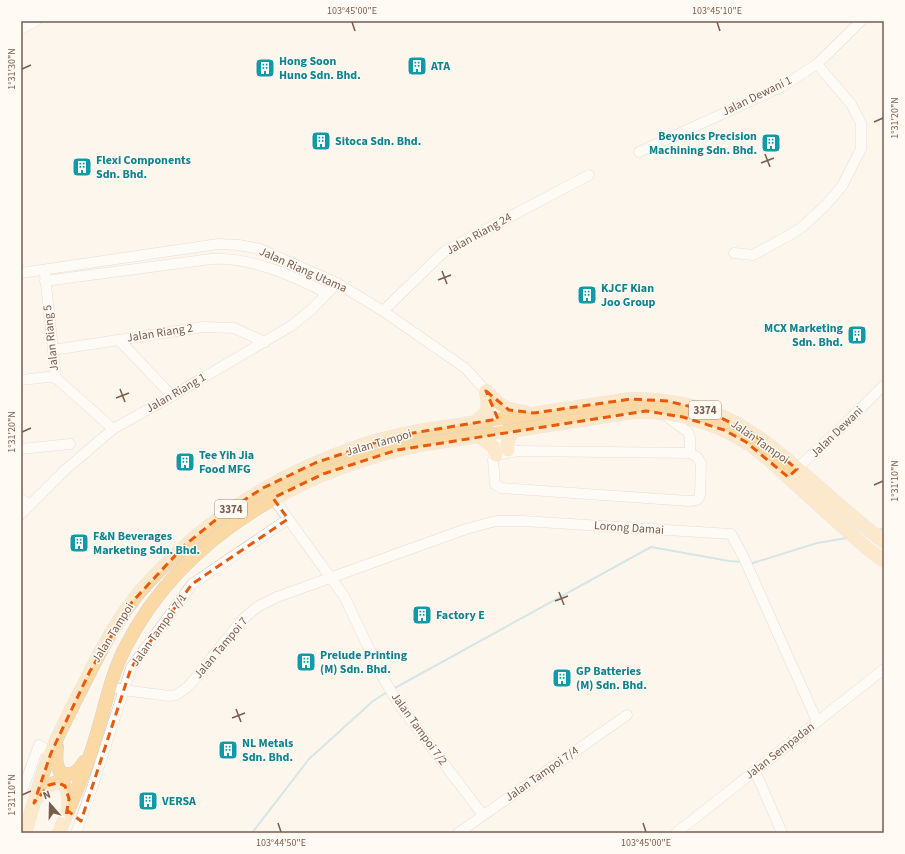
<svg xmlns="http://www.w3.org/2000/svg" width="905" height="854" viewBox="0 0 905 854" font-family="'Source Sans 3',sans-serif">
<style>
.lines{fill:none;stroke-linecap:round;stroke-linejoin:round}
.stream{stroke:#a5d3da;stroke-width:2}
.minor-casing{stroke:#d1beb0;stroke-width:11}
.major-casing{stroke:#dad1cd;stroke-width:14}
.minor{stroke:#fff;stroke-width:10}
.major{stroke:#fbd9a5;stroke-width:13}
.marked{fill:none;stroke:#e8590c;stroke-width:3;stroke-dasharray:8 5;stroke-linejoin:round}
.ticks{fill:none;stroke:#7a5c4d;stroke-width:1.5}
.labels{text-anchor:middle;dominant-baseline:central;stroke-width:3;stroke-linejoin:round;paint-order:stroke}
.shield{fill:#fffaf3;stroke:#a28b7f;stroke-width:1}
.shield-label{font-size:11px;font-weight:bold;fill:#7a5c4d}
.culture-label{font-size:12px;font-weight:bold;fill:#0d838f;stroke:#fffaf3;text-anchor:start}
.street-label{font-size:12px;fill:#7a5c4d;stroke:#fffaf3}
.neatline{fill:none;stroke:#7a5c4d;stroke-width:1.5}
.ticks-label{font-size:10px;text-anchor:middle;fill:#7a5c4d}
</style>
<rect width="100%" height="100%" fill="#fdf6ec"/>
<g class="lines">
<g class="stream">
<polyline points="876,530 884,529"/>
<polyline points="749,563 753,563 817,543 847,538"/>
<polyline points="393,689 651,547 729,561 743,562"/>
<polyline points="252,833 309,759 373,701 387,692"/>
</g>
<defs>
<g id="minor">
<polyline points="21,29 36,21"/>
<polyline points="639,152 783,86 817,64 861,21"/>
<polyline points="734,253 753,255 793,233 802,227 826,205 842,186 861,149 861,123 851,104 817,64"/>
<polyline points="21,273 218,244 239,245 260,249 337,283 383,311 465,368 486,391 495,408 501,445 504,448 518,451"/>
<polyline points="45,275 56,378 113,429"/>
<path d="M 45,281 L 211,259 C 252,257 291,275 327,293"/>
<polyline points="383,311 445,251 589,175"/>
<polyline points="119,340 172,396"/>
<polyline points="53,350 203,327 234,328 265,342"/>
<polyline points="21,380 48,377 56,378"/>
<polyline points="662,413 688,432 690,438 690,453"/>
<polyline points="21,449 70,444"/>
<path d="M 518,451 L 690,453 L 697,457 L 701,463 L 700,495 C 698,501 695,501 689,501 L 501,488 L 495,484 L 493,460 L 496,455 Z"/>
<polyline points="792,473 845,424 884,385"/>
<polyline points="273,498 344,596 382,676 400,706 483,815"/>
<polyline points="21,499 30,505"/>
<polyline points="21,514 65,470 113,429 172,396 291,326 311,310 337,283"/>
<polyline points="110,686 123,690 169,696 176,695 189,686 242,620 257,607 277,597 466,529 496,521 523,521 731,534 743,556 817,721"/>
<polyline points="755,771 782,833"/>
<polyline points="21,794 39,745 51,753"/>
<polyline points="76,833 91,791 131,668 192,584 288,519"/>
<polyline points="458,833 627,715"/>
<polyline points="676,833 884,669"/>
</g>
<g id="major">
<path d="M 486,391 C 500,405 504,410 525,412"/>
<path d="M 474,422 C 490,413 489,408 486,391"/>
<polyline points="479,436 494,447 496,455"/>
<polyline points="508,450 507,443 512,431"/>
<path d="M 57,747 C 56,756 55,765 61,773 C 72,777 79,771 84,762"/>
<path d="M 37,798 C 41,794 44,789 48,786 C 65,774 70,793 68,806"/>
<path d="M 25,833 C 33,806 40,778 51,752 C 61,729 72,707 84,684 C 98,656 112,628 131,603 C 141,589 153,577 165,565 C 221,508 288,470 363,445 C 383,438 404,434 425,430 L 631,399 C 664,399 699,405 728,419 C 754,432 776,450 798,469 C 826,493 854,519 884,542"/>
<path d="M 59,833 C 70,805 83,778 92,749 C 104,715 109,678 126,646 C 184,533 306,467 426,444 L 633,412 C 671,410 714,422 746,442 C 766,455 782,472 800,488 C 822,508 845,529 868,549 L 884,561"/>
</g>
</defs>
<use href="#minor" class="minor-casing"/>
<use href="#major" class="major-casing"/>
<use href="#minor" class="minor"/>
<use href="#major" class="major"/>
</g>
<path d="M0 0H905V854H0ZM 486,391 L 509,410 L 534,413 L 631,399 L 667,401 L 705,410 L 752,433 L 797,469 L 788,477 L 746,442 L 724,430 L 683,417 L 646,411 L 397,450 L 323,474 L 273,498 L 288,519 L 192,584 L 131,668 L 81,821 L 68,811 L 66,816 L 69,799 L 65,786 L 58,783 L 49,785 L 34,803 L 51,753 L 90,671 L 132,602 L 185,545 L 224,513 L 263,488 L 315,463 L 395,436 L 498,419 Z" fill="#fdf6ec" fill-opacity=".55" fill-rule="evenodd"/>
<path class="marked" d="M 486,391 L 509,410 L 534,413 L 631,399 L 667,401 L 705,410 L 752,433 L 797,469 L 788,477 L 746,442 L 724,430 L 683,417 L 646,411 L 397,450 L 323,474 L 273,498 L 288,519 L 192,584 L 131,668 L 81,821 L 68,811 L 66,816 L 69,799 L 65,786 L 58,783 L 49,785 L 34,803 L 51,753 L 90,671 L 132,602 L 185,545 L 224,513 L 263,488 L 315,463 L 395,436 L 498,419 Z"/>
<path class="ticks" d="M 352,22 L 355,31M 717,22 L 720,31M 22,69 L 31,65M 874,122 L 883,118M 765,154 L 770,167M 761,163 L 774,158M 442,271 L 447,284M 438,280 L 451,275M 120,389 L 125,402M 116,398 L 129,393M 22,432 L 31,428M 874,485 L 883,481M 559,592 L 564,605M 555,601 L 568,596M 236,709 L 241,722M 232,718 L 245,713M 22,795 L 31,791M 278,823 L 281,832M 643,823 L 646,832"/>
<defs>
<symbol id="building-square" viewBox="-11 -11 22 22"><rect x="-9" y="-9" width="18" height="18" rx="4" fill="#0f9aa8" stroke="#fffaf3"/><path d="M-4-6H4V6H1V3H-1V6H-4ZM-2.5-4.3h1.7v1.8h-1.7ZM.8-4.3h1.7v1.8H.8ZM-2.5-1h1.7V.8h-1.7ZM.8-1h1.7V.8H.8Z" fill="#fff"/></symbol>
</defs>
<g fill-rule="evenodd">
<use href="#building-square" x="406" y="55" width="22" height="22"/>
<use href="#building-square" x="254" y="57" width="22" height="22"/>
<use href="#building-square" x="310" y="130" width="22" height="22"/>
<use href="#building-square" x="760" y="132" width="22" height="22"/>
<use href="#building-square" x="71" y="156" width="22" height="22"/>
<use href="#building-square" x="576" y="284" width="22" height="22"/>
<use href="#building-square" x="846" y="324" width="22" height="22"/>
<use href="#building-square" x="174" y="451" width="22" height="22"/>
<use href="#building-square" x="68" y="532" width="22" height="22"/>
<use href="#building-square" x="411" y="604" width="22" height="22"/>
<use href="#building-square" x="295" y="651" width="22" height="22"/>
<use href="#building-square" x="551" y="667" width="22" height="22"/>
<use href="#building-square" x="217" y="739" width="22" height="22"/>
<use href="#building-square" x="137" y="790" width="22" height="22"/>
</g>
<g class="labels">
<g class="shield">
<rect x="689" y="401" width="32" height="18" rx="3"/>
<rect x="215" y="500" width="32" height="18" rx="3"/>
</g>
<g class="shield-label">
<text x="705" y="410">3374</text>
<text x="231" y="509">3374</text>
</g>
<g class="culture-label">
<text x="279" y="61">Hong Soon<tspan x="279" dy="14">Huno Sdn. Bhd.</tspan></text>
<text x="431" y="66">ATA</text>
<text x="757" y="136" text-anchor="end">Beyonics Precision<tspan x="757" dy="14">Machining Sdn. Bhd.</tspan></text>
<text x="335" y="141">Sitoca Sdn. Bhd.</text>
<text x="96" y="160">Flexi Components<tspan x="96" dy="14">Sdn. Bhd.</tspan></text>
<text x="601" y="288">KJCF Kian<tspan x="601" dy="14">Joo Group</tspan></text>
<text x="843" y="328" text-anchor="end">MCX Marketing<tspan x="843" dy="14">Sdn. Bhd.</tspan></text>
<text x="199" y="455">Tee Yih Jia<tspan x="199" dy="14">Food MFG</tspan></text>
<text x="93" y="536">F&amp;N Beverages<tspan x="93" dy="14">Marketing Sdn. Bhd.</tspan></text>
<text x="436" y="615">Factory E</text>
<text x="320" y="655">Prelude Printing<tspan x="320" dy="14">(M) Sdn. Bhd.</tspan></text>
<text x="576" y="671">GP Batteries<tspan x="576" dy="14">(M) Sdn. Bhd.</tspan></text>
<text x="242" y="743">NL Metals<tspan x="242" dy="14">Sdn. Bhd.</tspan></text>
<text x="162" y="801">VERSA</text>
</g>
<g class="street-label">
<text transform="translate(757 96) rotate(-26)">Jalan Dewani 1</text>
<text transform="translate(479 234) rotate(-29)">Jalan Riang 24</text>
<text transform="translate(303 270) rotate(24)">Jalan Riang Utama</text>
<text transform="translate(160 333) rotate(-9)">Jalan Riang 2</text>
<text transform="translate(51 338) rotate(-96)">Jalan Riang 5</text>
<text transform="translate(176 393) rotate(-30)">Jalan Riang 1</text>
<text transform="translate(837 432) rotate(-44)">Jalan Dewani</text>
<text transform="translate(760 442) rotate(35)">Jalan Tampoi</text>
<text transform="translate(379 443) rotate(-16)">Jalan Tampoi</text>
<text transform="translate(629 528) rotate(4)">Lorong Damai</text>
<text transform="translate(159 630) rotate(-54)">Jalan Tampoi 7/1</text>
<text transform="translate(113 633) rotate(-58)">Jalan Tampoi</text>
<text transform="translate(221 648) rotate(-50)">Jalan Tampoi 7</text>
<text transform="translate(419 729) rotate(54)">Jalan Tampoi 7/2</text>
<text transform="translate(780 751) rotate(-38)">Jalan Sempadan</text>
<text transform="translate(542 774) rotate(-35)">Jalan Tampoi 7/4</text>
</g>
</g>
<rect width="905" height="854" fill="none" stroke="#fffaf3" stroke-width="44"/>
<g transform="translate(50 804) rotate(340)" stroke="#fffaf3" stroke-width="3" paint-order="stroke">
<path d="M0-3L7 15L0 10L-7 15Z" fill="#7a5c4d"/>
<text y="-6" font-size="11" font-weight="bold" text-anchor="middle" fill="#7a5c4d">N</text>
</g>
<rect x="22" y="22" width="861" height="810" class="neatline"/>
<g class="ticks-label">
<text x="352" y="14">103°45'00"E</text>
<text x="717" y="14">103°45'10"E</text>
<text transform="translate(11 69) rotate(-90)" y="4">1°31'30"N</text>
<text transform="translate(894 118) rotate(-90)" y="4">1°31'20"N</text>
<text transform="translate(11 432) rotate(-90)" y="4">1°31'20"N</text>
<text transform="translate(894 481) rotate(-90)" y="4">1°31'10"N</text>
<text transform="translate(11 795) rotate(-90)" y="4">1°31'10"N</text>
<text x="281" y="846">103°44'50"E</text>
<text x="646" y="846">103°45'00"E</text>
</g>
</svg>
